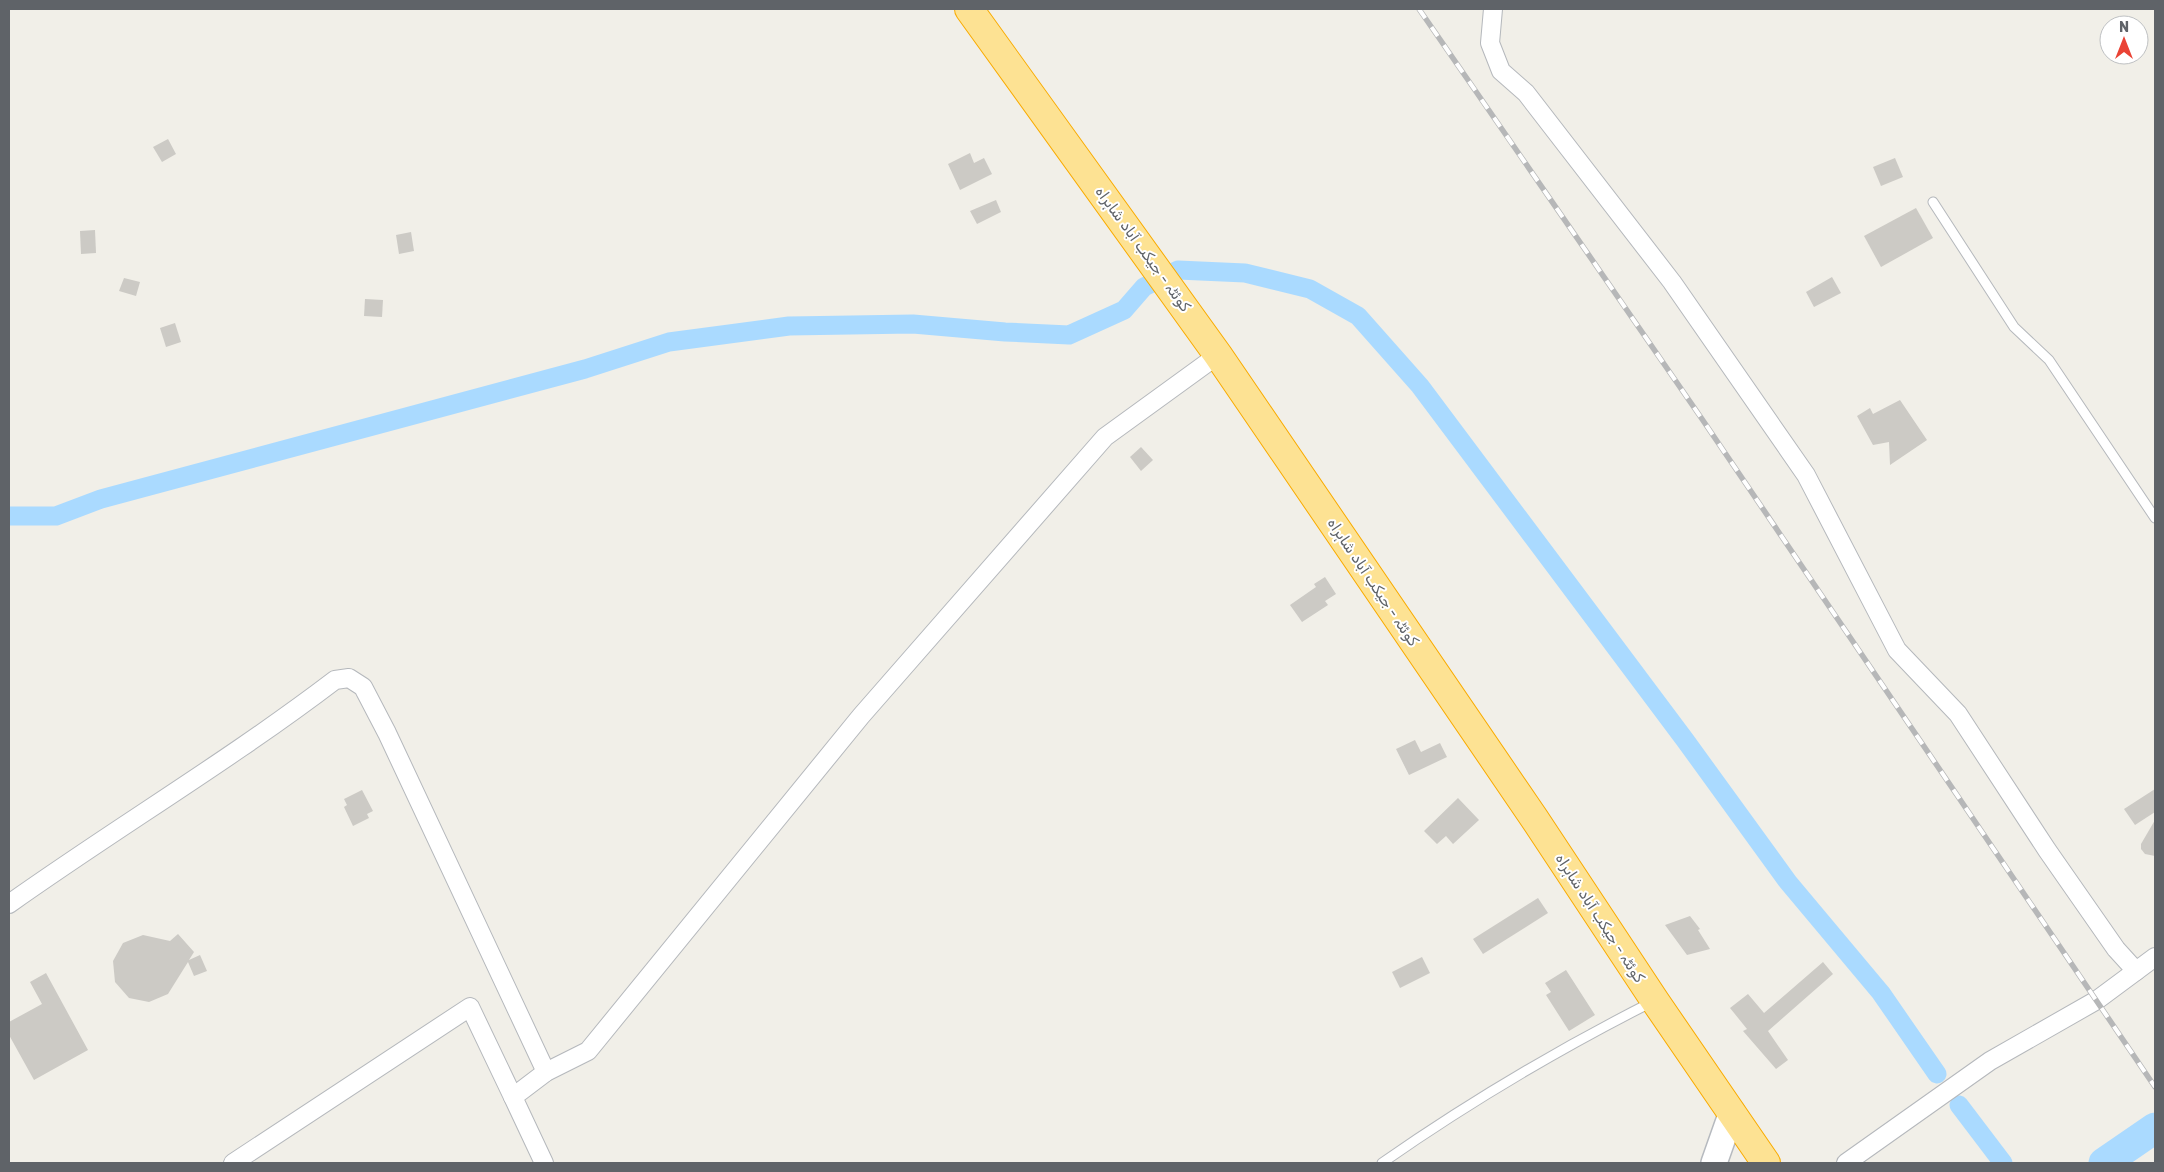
<svg xmlns="http://www.w3.org/2000/svg" width="2164" height="1172" viewBox="0 0 2164 1172" font-family="Rubik,Vazirmatn,sans-serif">
<style>
.lines{fill:none;stroke-linecap:round;stroke-linejoin:round}
.canal{stroke:#aadaff;stroke-width:19}
.river{stroke:#aadaff;stroke-width:31}
.building{fill:#cccac5}
.lane-casing{stroke:#b5b8bc;stroke-width:11}
.street-casing{stroke:#b5b8bc;stroke-width:20}
.secondary-casing{stroke:#b6babf;stroke-width:28}
.highway-casing{stroke:#f9ab00;stroke-width:30}
.lane{stroke:#fff;stroke-width:9}
.street{stroke:#fff;stroke-width:18}
.secondary{stroke:#fff;stroke-width:25}
.highway{stroke:#fde293;stroke-width:28}
.rail-casing{stroke:#b6b7b8;stroke-width:5.5}
.rail{stroke:#fff;stroke-width:4;stroke-dasharray:11;stroke-linecap:butt}
.labels{text-anchor:middle;dominant-baseline:central;stroke-width:4;stroke-linejoin:round;paint-order:stroke}
.street-label{font-size:15px;fill:#5f6368;stroke:#fff}
</style>
<rect width="100%" height="100%" fill="#f1efe8"/>
<g class="lines">
<g class="canal">
<polyline points="9,516 56,516 101,499 585,369 669,342 789,326 913,324 1005,332 1069,335 1124,310 1144,287 1178,270 1245,273 1310,289 1358,316 1420,386 1685,740 1788,882 1881,993 1937,1074"/>
<polyline points="1959,1105 2003,1163"/>
</g>
<polyline class="river" points="2104,1163 2155,1128"/>
</g>
<g class="building">
<polygon points="168,139 176,154 162,162 153,147"/>
<polygon points="970,153 974,163 984,158 992,174 960,190 948,164"/>
<polygon points="1895,158 1903,177 1881,186 1873,167"/>
<polygon points="996,200 1001,212 977,224 970,211"/>
<polygon points="1916,208 1933,238 1881,267 1864,236"/>
<polygon points="95,230 96,253 81,254 80,231"/>
<polygon points="411,232 414,251 399,254 396,235"/>
<polygon points="1832,277 1841,293 1814,307 1806,292"/>
<polygon points="124,278 140,282 136,296 119,291"/>
<polygon points="365,299 383,300 382,317 364,316"/>
<polygon points="175,323 181,342 166,347 160,328"/>
<polygon points="1900,400 1927,440 1890,465 1889,442 1873,445 1857,416 1870,408 1873,414"/>
<polygon points="1141,447 1153,460 1141,471 1130,457"/>
<polygon points="1325,577 1336,594 1325,601 1328,605 1302,622 1290,605 1316,587 1314,584"/>
<polygon points="1415,740 1421,752 1440,743 1447,757 1409,775 1396,749"/>
<polygon points="2155,789 2155,812 2135,825 2124,809"/>
<polygon points="362,790 373,811 367,814 369,818 353,826 344,807 347,805 344,799"/>
<polygon points="1458,798 1479,820 1453,844 1446,836 1437,844 1424,831"/>
<polygon points="2155,820 2155,856 2145,854 2141,849 2141,844"/>
<polygon points="1538,898 1548,913 1483,954 1473,939"/>
<polygon points="1690,916 1700,929 1698,930 1710,949 1687,955 1665,925"/>
<polygon points="178,934 194,952 189,960 200,955 207,971 194,976 188,962 168,994 149,1002 129,998 115,982 113,961 123,943 143,935 170,941"/>
<polygon points="1422,957 1430,973 1400,988 1392,972"/>
<polygon points="1823,962 1833,974 1768,1031 1788,1060 1776,1069 1743,1031 1747,1029 1730,1008 1748,994 1764,1013"/>
<polygon points="1566,970 1595,1015 1569,1031 1546,995 1551,992 1545,983"/>
<polygon points="46,973 88,1050 34,1080 9,1035 9,1022 42,1004 30,982"/>
</g>
<g class="lines">
<defs>
<g id="lane">
<polyline points="1933,202 2014,327 2049,360 2155,518"/>
<path d="M 1382,1163 C 1468,1103 1559,1049 1652,1002"/>
</g>
<g id="street">
<polyline points="1493,9 1490,43 1501,71 1526,93 1672,282 1806,475 1897,650 1958,714 2047,850 2116,949 2136,971"/>
<path d="M 9,904 C 116,828 230,760 335,680 L 349,678 L 363,687 L 387,733 L 546,1072"/>
<polyline points="233,1163 470,1007 513,1097"/>
<polyline points="544,1163 513,1097 546,1072 588,1051 861,716 1105,437 1218,355"/>
<polyline points="1846,1163 1990,1061 2097,1000 2155,957"/>
</g>
<polyline id="secondary" points="1714,1163 1732,1112"/>
<polyline id="highway" points="969,9 1218,355 1534,818 1655,1001 1766,1163"/>
</defs>
<use href="#lane" class="lane-casing"/>
<use href="#street" class="street-casing"/>
<use href="#secondary" class="secondary-casing"/>
<use href="#highway" class="highway-casing"/>
<use href="#lane" class="lane"/>
<use href="#street" class="street"/>
<use href="#secondary" class="secondary"/>
<use href="#highway" class="highway"/>
<defs>
<polyline id="rail" points="1419,9 1702,419 2155,1087"/>
</defs>
<use href="#rail" class="rail-casing"/>
<use href="#rail" class="rail"/>
</g>
<g class="labels">
<g class="street-label">
<text transform="translate(1143 249) rotate(54)">کوئٹہ - جیکب آباد شاہراہ</text>
<text transform="translate(1373 582) rotate(56)">کوئٹہ - جیکب آباد شاہراہ</text>
<text transform="translate(1600 918) rotate(57)">کوئٹہ - جیکب آباد شاہراہ</text>
</g>
</g>
<rect width="2164" height="1172" fill="none" stroke="#5f6368" stroke-width="20"/>
<g transform="translate(2124 40)"><circle r="24" fill="#ffffff" stroke="#bfc1c3"/>
<path d="M0-4L9 19L0 12L-9 19Z" fill="#ea4335"/>
<text y="-8" font-size="14" font-weight="bold" text-anchor="middle" fill="#5f6368">N</text>
</g>
</svg>
